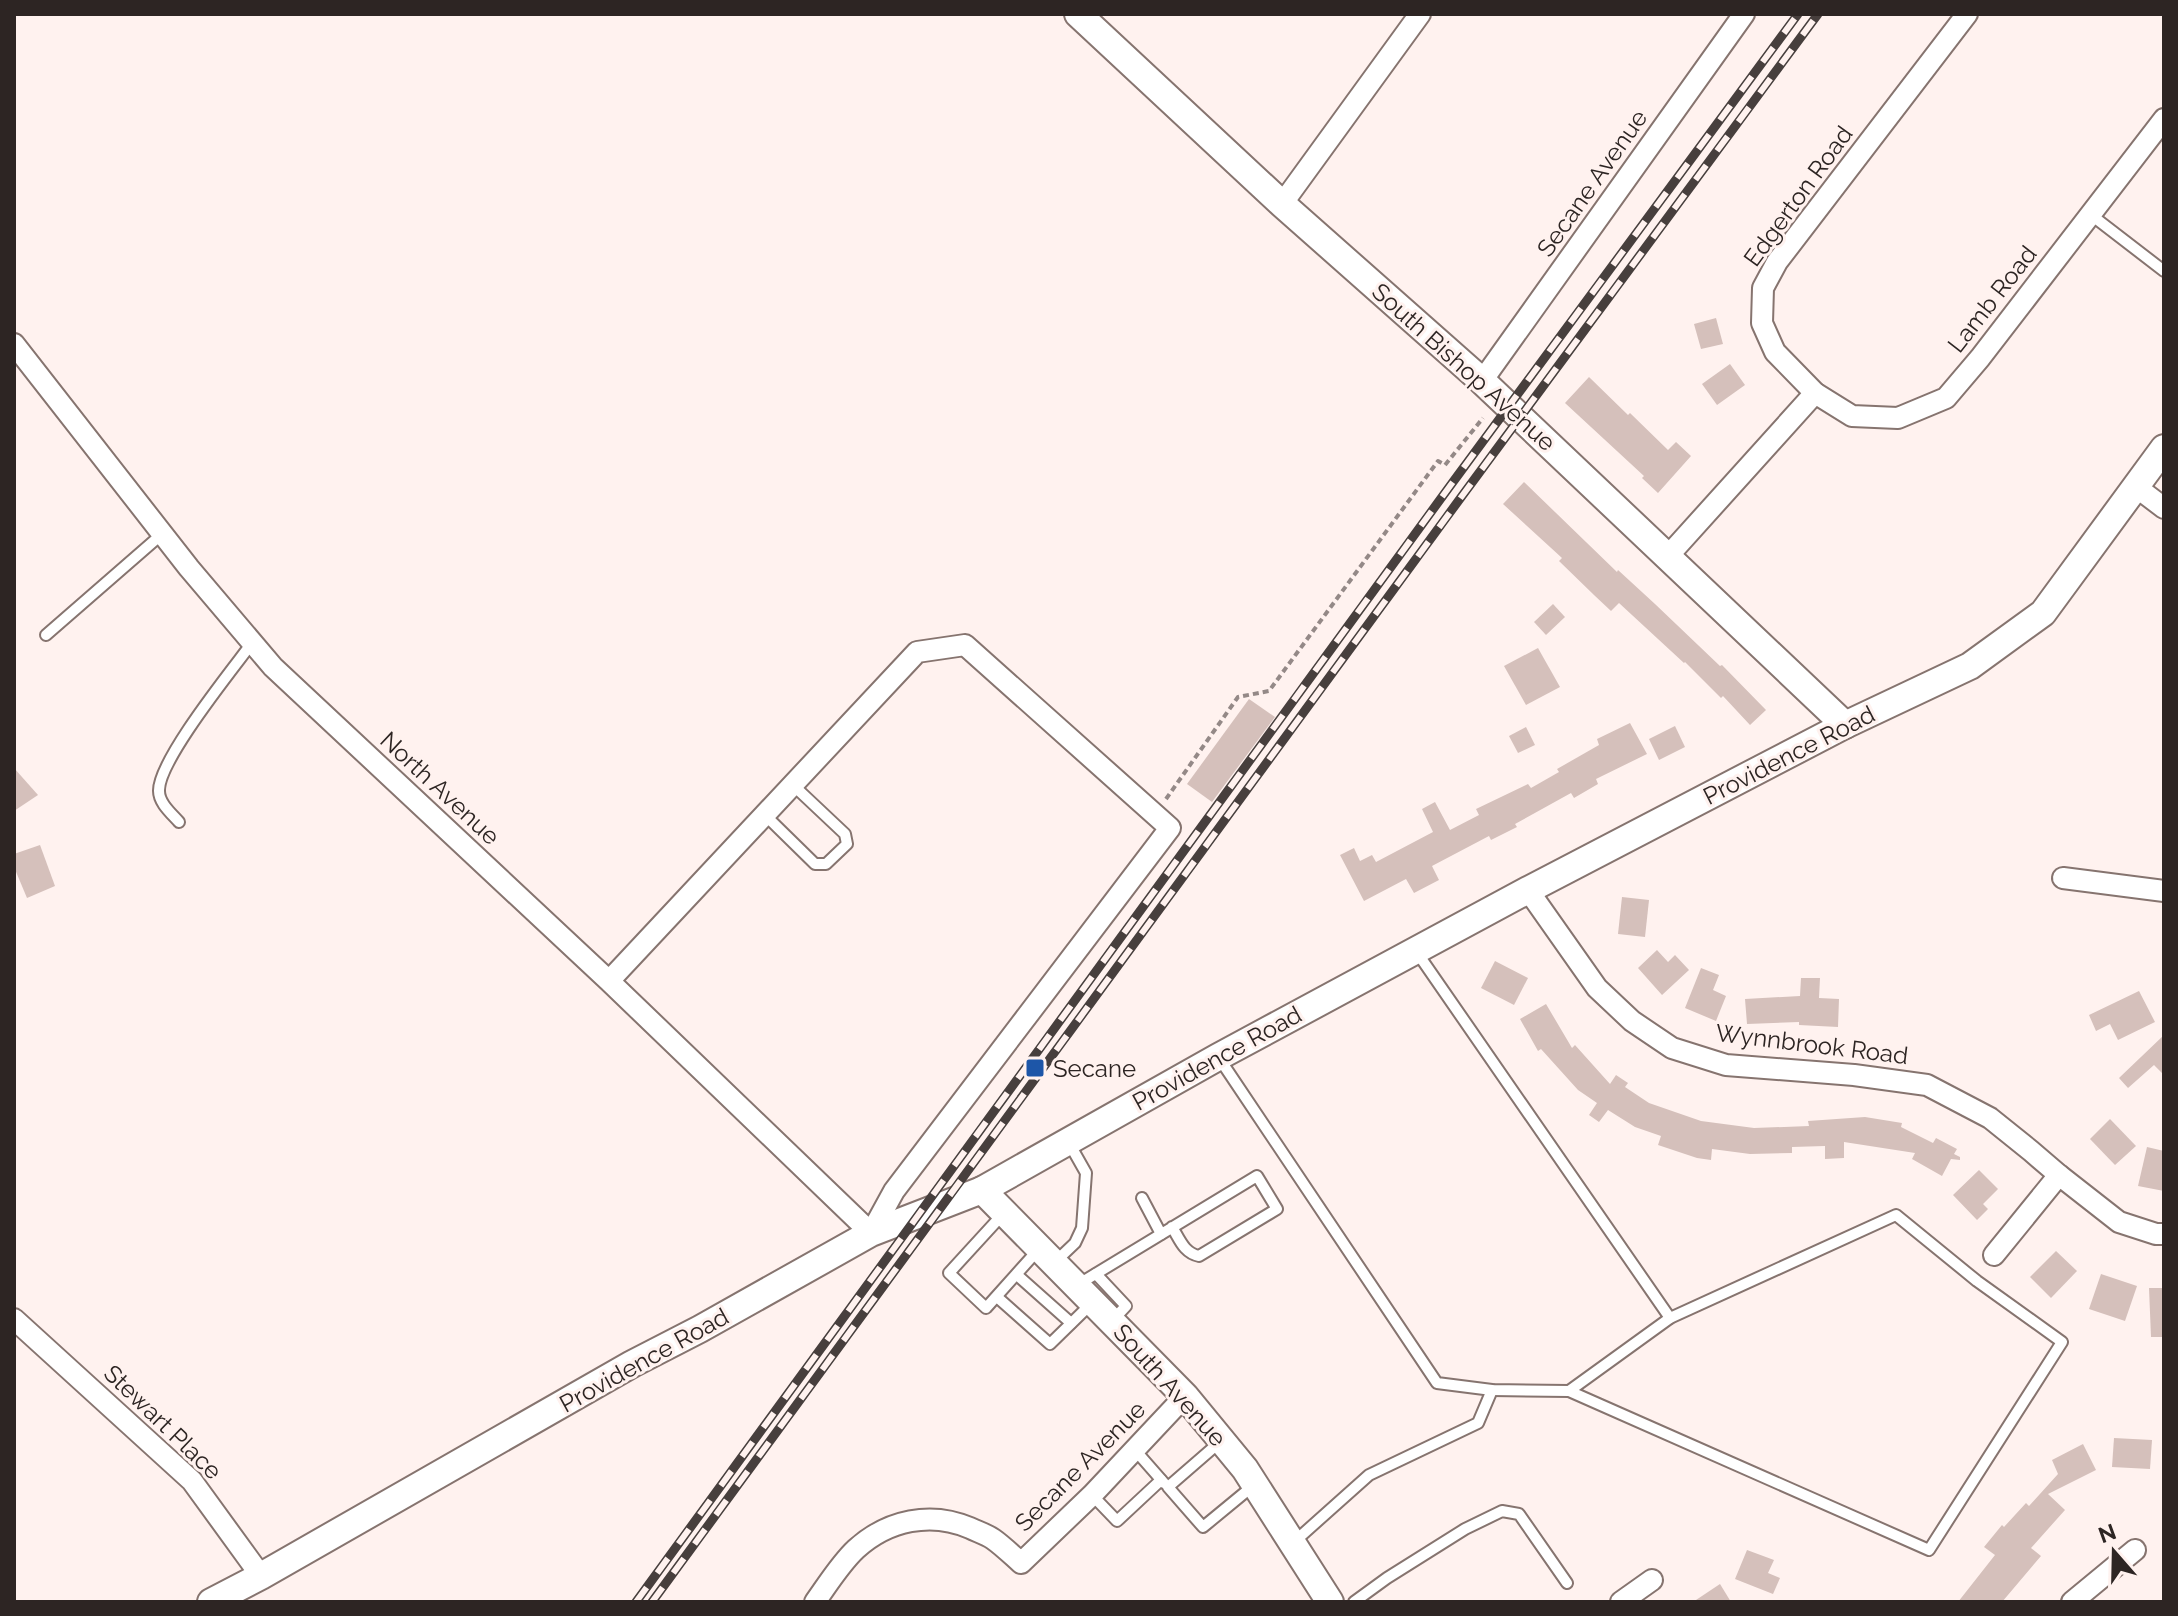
<svg xmlns="http://www.w3.org/2000/svg" width="2178" height="1616" viewBox="0 0 2178 1616" font-family="Raleway,sans-serif">
<style>
.building{fill:#d5c0bb}
.lines{fill:none;stroke-linecap:round;stroke-linejoin:round}
.service-casing{stroke:#86746f;stroke-width:14}
.minor-casing{stroke:#86746f;stroke-width:24}
.tertiary-casing{stroke:#86746f;stroke-width:30}
.path{stroke:#948987;stroke-width:4;stroke-dasharray:6 4;stroke-linecap:butt}
.service{stroke:#fff;stroke-width:10}
.minor{stroke:#fff;stroke-width:20}
.tertiary{stroke:#fff;stroke-width:26}
.rail-casing{stroke:#473f3d;stroke-width:9}
.rail{stroke:#fff2ef;stroke-width:6;stroke-dasharray:18;stroke-linecap:butt}
.poi-dot{fill:#1d56a8;stroke:#fff2ef;stroke-width:3}
.labels{text-anchor:middle;dominant-baseline:central;stroke-width:6;stroke-linejoin:round;paint-order:stroke}
.street-label{font-size:24px;fill:#2d2523;stroke:#fff2ef}
.poi-label{font-size:24px;fill:#2d2523;stroke:#fff2ef;text-anchor:start}
</style>
<rect width="100%" height="100%" fill="#fff2ef"/>
<g class="building">
<polygon points="1716,318 1723,344 1701,349 1694,324"/>
<polygon points="1730,364 1745,385 1717,405 1702,384"/>
<polygon points="1589,377 1628,415 1630,413 1668,450 1676,442 1691,456 1658,493 1642,478 1644,476 1565,403"/>
<polygon points="1524,482 1617,572 1618,570 1655,604 1720,666 1722,665 1766,710 1750,725 1723,696 1721,698 1685,662 1684,663 1619,603 1611,611 1594,595 1559,561 1562,558 1503,504"/>
<polygon points="1553,604 1565,617 1546,635 1534,622"/>
<polygon points="1538,648 1560,687 1526,705 1504,666"/>
<polygon points="1249,699 1275,717 1212,802 1187,784"/>
<polygon points="1630,723 1647,754 1596,779 1598,784 1574,798 1571,793 1515,824 1517,827 1491,840 1489,836 1432,866 1439,880 1414,893 1406,879 1364,901 1340,855 1354,848 1360,861 1372,855 1376,862 1433,832 1422,809 1435,802 1450,830 1479,815 1476,809 1528,784 1531,788 1559,772 1557,769 1599,745 1597,739"/>
<polygon points="1675,726 1685,747 1659,760 1649,739"/>
<polygon points="1526,727 1535,745 1518,753 1509,736"/>
<polygon points="14,768 38,795 14,811"/>
<polygon points="40,845 55,886 27,898 14,867 14,854"/>
<polygon points="1622,897 1649,900 1645,937 1618,934"/>
<polygon points="1657,950 1668,962 1675,955 1689,970 1662,995 1638,968"/>
<polygon points="1495,961 1528,978 1514,1005 1481,988"/>
<polygon points="1701,968 1719,975 1713,990 1726,996 1716,1021 1685,1008"/>
<polygon points="1801,978 1820,978 1819,998 1839,999 1838,1027 1799,1025 1799,1022 1747,1024 1745,999 1800,996"/>
<polygon points="2139,991 2155,1022 2118,1040 2110,1024 2096,1031 2089,1015"/>
<polygon points="1546,1004 1572,1048 1575,1045 1610,1084 1616,1075 1628,1083 1625,1087 1649,1103 1701,1121 1754,1128 1809,1126 1808,1121 1865,1117 1902,1123 1901,1127 1933,1143 1936,1138 1957,1149 1954,1154 1960,1157 1960,1160 1951,1159 1942,1176 1912,1159 1915,1153 1844,1142 1844,1158 1825,1159 1825,1146 1792,1147 1792,1153 1750,1154 1712,1149 1711,1160 1697,1158 1658,1145 1661,1136 1635,1127 1608,1110 1599,1122 1589,1115 1597,1103 1578,1090 1541,1049 1538,1051 1520,1019"/>
<polygon points="2164,1035 2164,1075 2154,1065 2128,1088 2119,1078"/>
<polygon points="2110,1119 2136,1146 2115,1165 2090,1139"/>
<polygon points="2147,1147 2164,1151 2164,1191 2138,1186"/>
<polygon points="1979,1170 1998,1189 1983,1204 1988,1209 1977,1220 1953,1195"/>
<polygon points="2056,1251 2077,1271 2051,1298 2030,1277"/>
<polygon points="2101,1274 2137,1286 2125,1321 2089,1309"/>
<polygon points="2149,1288 2164,1288 2164,1337 2151,1337"/>
<polygon points="2114,1438 2152,1440 2150,1469 2112,1467"/>
<polygon points="2083,1444 2096,1470 2048,1494 2065,1510 2031,1548 2041,1556 2002,1602 1958,1602 1995,1555 1984,1547 2002,1525 2004,1527 2026,1503 2029,1506 2058,1474 2052,1460"/>
<polygon points="1747,1550 1774,1560 1768,1573 1780,1578 1773,1594 1735,1579"/>
<polygon points="1720,1584 1731,1602 1693,1602"/>
</g>
<g class="lines">
<defs>
<g id="service">
<polyline points="2090,214 2164,271"/>
<polyline points="46,635 162,534"/>
<polyline points="765,815 815,864 826,864 847,844 845,834 793,785"/>
<path d="M 179,822 C 171,813 159,803 159,791 C 158,761 232,670 252,643"/>
<polyline points="1416,951 1670,1318"/>
<polyline points="1219,1058 1437,1383 1492,1390 1569,1391 1670,1318 1896,1215 1977,1281 2062,1342 1929,1550 1569,1391"/>
<polyline points="1142,1198 1161,1234"/>
<polyline points="1003,1214 949,1273 986,1308 1038,1250"/>
<polyline points="1054,1263 1075,1243 1082,1228 1086,1173 1069,1143"/>
<polyline points="1096,1274 1126,1306 1112,1321"/>
<polyline points="1017,1275 1071,1323"/>
<path d="M 1079,1284 L 1257,1176 L 1277,1209 L 1199,1256 C 1184,1253 1180,1240 1172,1227"/>
<polyline points="997,1297 1050,1344 1092,1303"/>
<polyline points="1221,1441 1168,1487 1203,1527 1254,1485"/>
<polyline points="1135,1450 1164,1483"/>
<polyline points="1092,1495 1117,1521 1161,1480"/>
<polyline points="1294,1542 1369,1475 1478,1423 1492,1390"/>
<polyline points="1354,1602 1387,1578 1465,1529 1502,1511 1519,1514 1567,1583"/>
</g>
<g id="minor">
<polyline points="1967,14 1777,262 1763,288 1762,323 1775,352 1815,393 1852,416 1898,418 1946,398 1980,358 2164,119"/>
<polyline points="1282,204 1420,14"/>
<polyline points="14,344 189,568 273,667 609,981 871,1233 894,1191 1170,828 965,645 917,652 609,981"/>
<polyline points="1482,381 1744,14"/>
<polyline points="2135,486 2164,508"/>
<polyline points="1668,556 1815,393"/>
<polyline points="2063,878 2164,891"/>
<polyline points="1528,890 1597,988 1632,1021 1672,1048 1726,1065 1854,1075 1927,1085 1990,1118 2031,1151 2059,1175 2119,1222 2156,1234 2164,1234"/>
<polyline points="1994,1255 2059,1175"/>
<polyline points="14,1319 192,1481 261,1576"/>
<path d="M 815,1602 C 828,1584 840,1564 856,1549 C 888,1520 931,1511 970,1528 C 978,1532 986,1534 993,1539 C 1003,1546 1012,1555 1021,1563 L 1092,1495 L 1185,1396"/>
<polyline points="1621,1602 1652,1580"/>
<polyline points="2072,1602 2135,1550"/>
</g>
<g id="tertiary">
<polyline points="1078,14 1282,204 1482,381 1845,725"/>
<polyline points="982,1190 1185,1396 1245,1469 1330,1602"/>
<polyline points="211,1602 261,1576 632,1364 700,1329 871,1233 982,1190 1218,1057 1528,890 1845,725 1970,666 2043,613 2164,448"/>
</g>
</defs>
<use href="#service" class="service-casing"/>
<use href="#minor" class="minor-casing"/>
<use href="#tertiary" class="tertiary-casing"/>
<polyline class="path" points="1166,799 1238,697 1269,691 1438,461 1445,465 1483,418"/>
<use href="#service" class="service"/>
<use href="#minor" class="minor"/>
<use href="#tertiary" class="tertiary"/>
<defs>
<g id="rail">
<polyline points="636,1602 1450,486 1798,14"/>
<polyline points="652,1602 1462,496 1818,14"/>
</g>
</defs>
<use href="#rail" class="rail-casing"/>
<use href="#rail" class="rail"/>
</g>
<rect class="poi-dot" x="1025" y="1058" width="20" height="20" rx="4"/>
<g class="labels">
<g class="street-label">
<text transform="translate(1592 183) rotate(-55)">Secane Avenue</text>
<text transform="translate(1798 196) rotate(-54)">Edgerton Road</text>
<text transform="translate(1992 299) rotate(-52)">Lamb Road</text>
<text transform="translate(1464 367) rotate(42)">South Bishop Avenue</text>
<text transform="translate(1789 755) rotate(-27)">Providence Road</text>
<text transform="translate(440 788) rotate(43)">North Avenue</text>
<text transform="translate(1812 1044) rotate(7)">Wynnbrook Road</text>
<text transform="translate(1217 1058) rotate(-29)">Providence Road</text>
<text transform="translate(644 1360) rotate(-29)">Providence Road</text>
<text transform="translate(1170 1385) rotate(48)">South Avenue</text>
<text transform="translate(163 1422) rotate(44)">Stewart Place</text>
<text transform="translate(1080 1466) rotate(-45)">Secane Avenue</text>
</g>
<g class="poi-label">
<text x="1053" y="1068">Secane</text>
</g>
</g>
<rect width="2178" height="1616" fill="none" stroke="#2d2523" stroke-width="32"/>
<g transform="translate(2114 1552) rotate(340)" stroke="#fff2ef" stroke-width="6" paint-order="stroke">
<path d="M0-6L14 30L0 20L-14 30Z" fill="#2d2523"/>
<text y="-12" font-size="22" font-weight="bold" text-anchor="middle" fill="#2d2523">N</text>
</g>
</svg>
